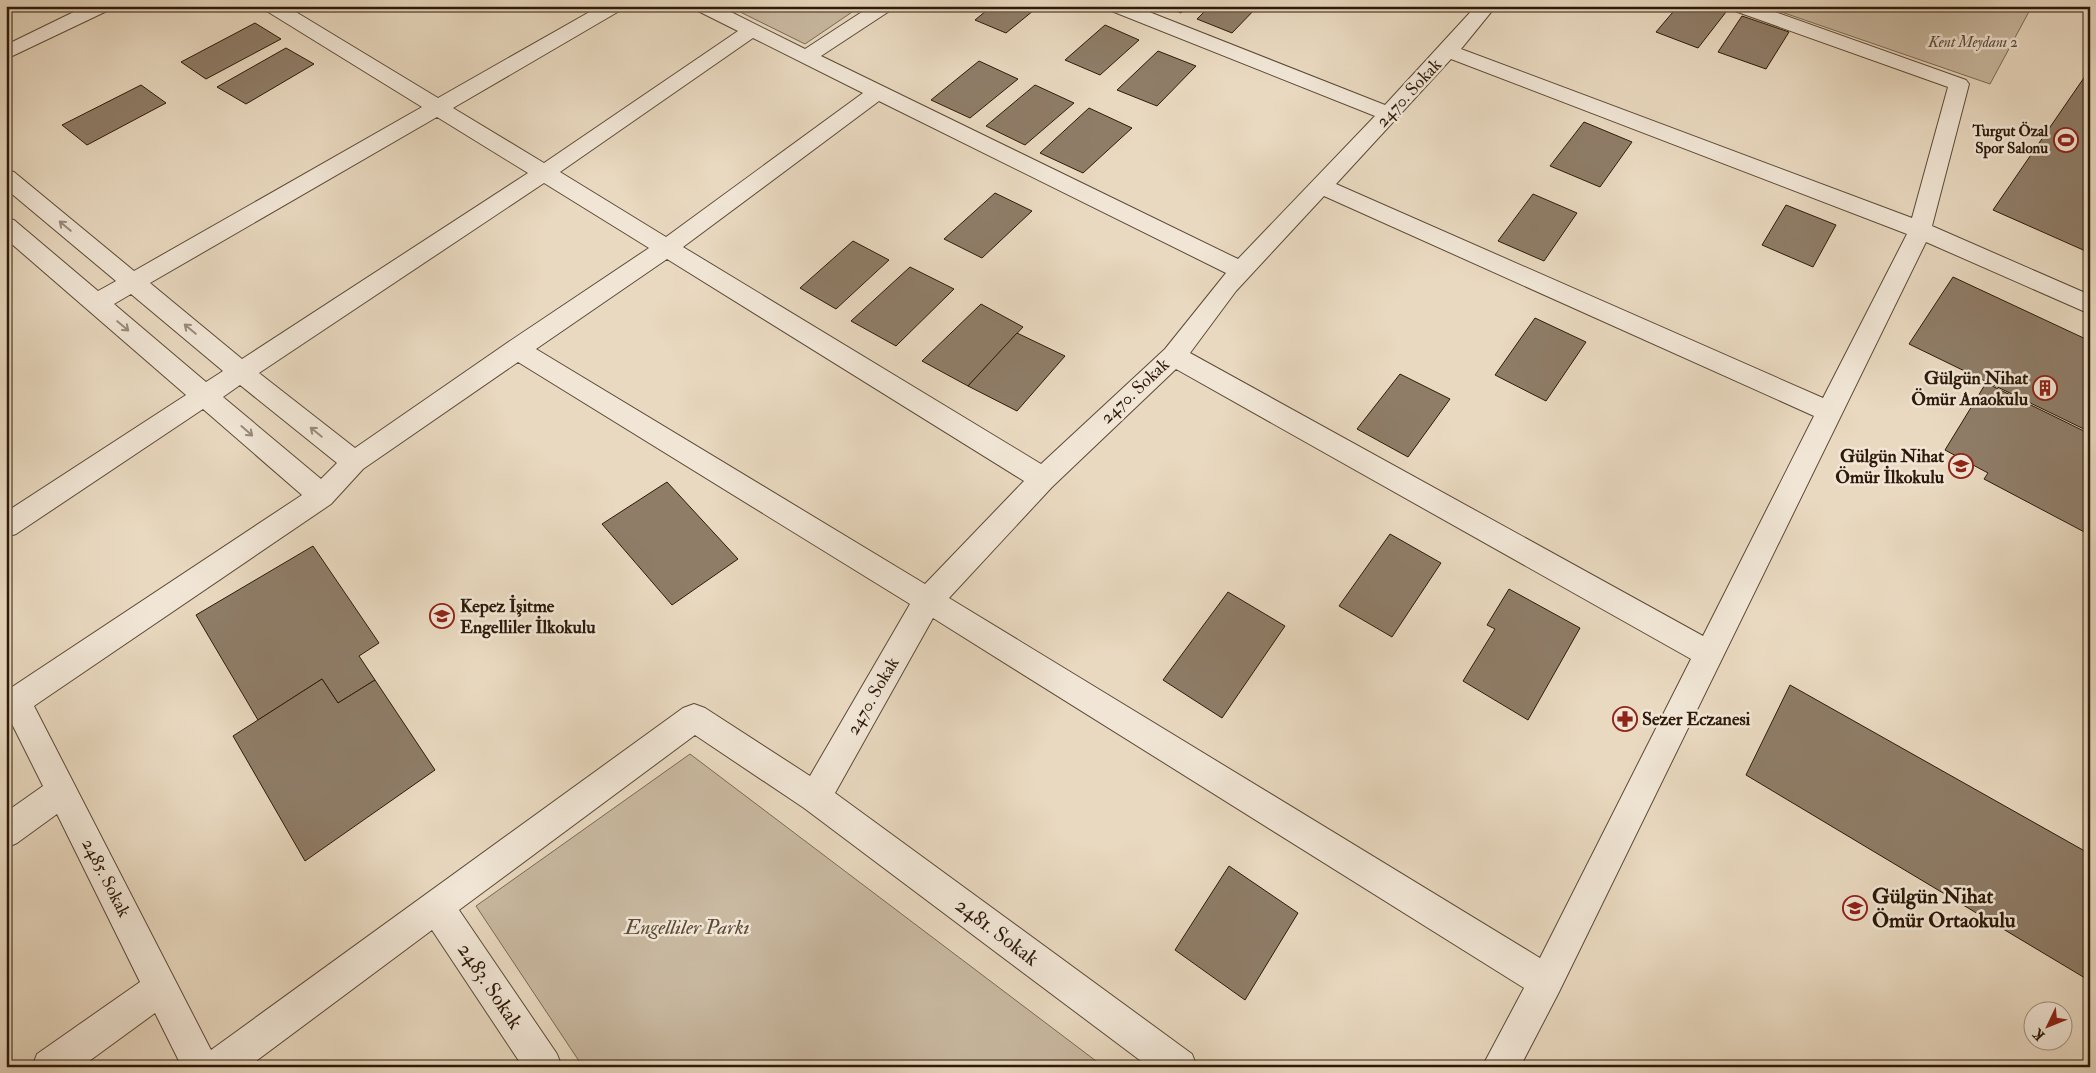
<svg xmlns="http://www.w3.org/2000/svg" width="2096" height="1073" viewBox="0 0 2096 1073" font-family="'IM FELL Double Pica',serif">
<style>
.green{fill:#c9b9a1;stroke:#7b6a55}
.building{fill:#8f7d68;stroke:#2d1a09}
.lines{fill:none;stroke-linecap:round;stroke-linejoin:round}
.street-casing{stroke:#5c4a37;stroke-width:2}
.street{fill:#f1e6d6;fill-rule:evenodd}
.oneway{stroke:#998a7a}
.labels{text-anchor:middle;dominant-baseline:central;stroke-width:5;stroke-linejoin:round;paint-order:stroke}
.far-park-label{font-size:15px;font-style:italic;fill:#5c4a37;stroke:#f1e6d6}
.far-poi-label{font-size:15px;font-weight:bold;fill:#2d1a09;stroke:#f1e6d6;text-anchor:end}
.street-label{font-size:18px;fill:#2d1a09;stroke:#f1e6d6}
.poi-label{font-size:18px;font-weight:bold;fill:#2d1a09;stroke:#f1e6d6;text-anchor:end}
.near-poi-label{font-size:21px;font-weight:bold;fill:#2d1a09;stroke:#f1e6d6;text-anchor:start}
.near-park-label{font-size:21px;font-style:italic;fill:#5c4a37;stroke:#f1e6d6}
.near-street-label{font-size:21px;fill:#2d1a09;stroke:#f1e6d6}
</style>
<rect width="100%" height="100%" fill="#e9d9c0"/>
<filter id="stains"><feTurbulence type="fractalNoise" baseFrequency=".004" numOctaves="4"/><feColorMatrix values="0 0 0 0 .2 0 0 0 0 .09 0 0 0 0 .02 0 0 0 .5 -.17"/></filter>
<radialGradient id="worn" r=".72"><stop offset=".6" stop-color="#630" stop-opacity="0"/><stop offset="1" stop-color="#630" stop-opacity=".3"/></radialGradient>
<g class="green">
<polygon points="728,6 861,6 805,44"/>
<polygon points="1764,6 2032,6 1990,84"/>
<polygon points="690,754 1104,1067 583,1067 476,906"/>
</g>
<g class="building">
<polygon points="324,6 345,6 334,12"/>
<polygon points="992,6 1039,6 1006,33 975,20"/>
<polygon points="1164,6 1188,6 1181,13"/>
<polygon points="1210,6 1258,6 1232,33 1197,19"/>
<polygon points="1678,6 1709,6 1726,12 1698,48 1656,32"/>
<polygon points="1742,16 1789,32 1766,69 1718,52"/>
<polygon points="255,23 281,39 206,79 181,62"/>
<polygon points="1105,25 1139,40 1100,75 1065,60"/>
<polygon points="286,48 314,64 246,104 217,87"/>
<polygon points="1158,51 1196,66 1157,106 1117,90"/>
<polygon points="979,61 1018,79 970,118 931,100"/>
<polygon points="2090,69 2090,253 1993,210"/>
<polygon points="141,85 166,103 87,145 62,125"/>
<polygon points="1035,85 1074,103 1025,145 986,126"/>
<polygon points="1089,108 1132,128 1083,173 1040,153"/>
<polygon points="1584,122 1632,142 1600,187 1550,166"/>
<polygon points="995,193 1032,211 982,258 944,239"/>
<polygon points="1533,194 1577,213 1544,261 1498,241"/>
<polygon points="1786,205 1836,225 1813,267 1762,245"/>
<polygon points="853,241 889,260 836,309 800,288"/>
<polygon points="910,267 954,289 896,346 851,321"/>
<polygon points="1953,277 2090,341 2090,432 1909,344"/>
<polygon points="981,304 1023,327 968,386 922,361"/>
<polygon points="1535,318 1586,342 1546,401 1495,375"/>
<polygon points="1017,333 1065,356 1017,411 968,386"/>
<polygon points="1400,374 1450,399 1408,457 1357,429"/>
<polygon points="1986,383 2090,434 2090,535 1984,479 1988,473 1945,450"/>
<polygon points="667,482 738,559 672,605 602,524"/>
<polygon points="1390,534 1441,563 1392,637 1339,606"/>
<polygon points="313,546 379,643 359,656 375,680 338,703 322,679 258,720 196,615"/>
<polygon points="1509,589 1580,628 1528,720 1463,681 1495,629 1487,625"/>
<polygon points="1228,592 1285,626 1222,718 1163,680"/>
<polygon points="322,679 338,703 375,680 435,770 305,861 233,736"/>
<polygon points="1790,685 2090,854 2090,981 1746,775"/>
<polygon points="1229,866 1298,913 1245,1000 1175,950"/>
</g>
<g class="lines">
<defs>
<g id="street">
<polygon points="86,6 111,6 109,10 6,59 6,45"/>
<path d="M 263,6 L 286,6 L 438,98 L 600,6 L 623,6 L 621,10 L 453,108 L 544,163 L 738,31 L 696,10 L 694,6 L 719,6 L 805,49 L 871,6 L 893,6 L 891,10 L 821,56 L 1238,259 L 1375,116 L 1109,10 L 1107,6 L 1134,6 L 1385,105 L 1476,6 L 1496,6 L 1461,49 L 1912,218 L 1948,87 L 1732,10 L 1730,6 L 1758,6 L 1966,80 L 1969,84 L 1932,226 L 2090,295 L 2090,314 L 1926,242 L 1558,994 L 1520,1067 L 1482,1067 L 1524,988 L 933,618 L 835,793 L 1192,1054 L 1197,1067 L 1149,1067 L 804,808 L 695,735 L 459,910 L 557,1054 L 562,1067 L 523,1067 L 432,930 L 248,1067 L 182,1067 L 155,1013 L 81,1067 L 32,1067 L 37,1054 L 140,982 L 57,814 L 17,843 L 6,848 L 6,812 L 43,786 L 10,720 L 6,722 L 6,691 L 302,495 L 203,409 L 16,534 L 6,537 L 6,512 L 186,395 L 6,239 L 6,218 L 14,220 L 98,291 L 116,281 L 6,189 L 6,170 L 14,172 L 134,271 L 422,107 L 265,10 ZM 753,38 L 863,93 L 666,237 L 560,172 ZM 1451,59 L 1907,234 L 1823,398 L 1336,184 ZM 879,101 L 1226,273 L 1165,349 L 1041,464 L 683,247 ZM 437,117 L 528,173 L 242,359 L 150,283 ZM 544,183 L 649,248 L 507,343 L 355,448 L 259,373 ZM 1324,196 L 1814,416 L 1703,636 L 1190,353 L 1236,291 ZM 667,259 L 1024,481 L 925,584 L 536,349 ZM 131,294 L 223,371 L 206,382 L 114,304 ZM 518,362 L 910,604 L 810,776 L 705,708 L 694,704 L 683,708 L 211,1050 L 34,706 L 331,504 L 363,469 ZM 1176,369 L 1691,659 L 1540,958 L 949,598 L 1052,487 ZM 240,385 L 337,463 L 321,479 L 223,397 Z"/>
</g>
</defs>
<use href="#street" class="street-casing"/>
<use href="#street" class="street"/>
</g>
<defs><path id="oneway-shaft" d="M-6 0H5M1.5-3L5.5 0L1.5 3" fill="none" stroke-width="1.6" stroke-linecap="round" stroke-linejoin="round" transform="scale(1.25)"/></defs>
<g class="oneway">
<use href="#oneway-shaft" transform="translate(65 226) rotate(-140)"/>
<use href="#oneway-shaft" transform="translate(123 326) rotate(40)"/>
<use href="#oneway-shaft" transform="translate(190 329) rotate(-140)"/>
<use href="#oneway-shaft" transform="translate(247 431) rotate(41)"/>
<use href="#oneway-shaft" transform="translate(316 432) rotate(-141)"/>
</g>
<defs>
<symbol id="stadium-ring" viewBox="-11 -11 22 22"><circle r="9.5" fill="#f1e6d6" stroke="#8f2418" stroke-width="1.5"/><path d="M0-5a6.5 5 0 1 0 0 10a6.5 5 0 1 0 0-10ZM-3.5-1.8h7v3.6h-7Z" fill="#8f2418"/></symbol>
<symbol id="building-ring" viewBox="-11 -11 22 22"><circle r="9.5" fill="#f1e6d6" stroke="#8f2418" stroke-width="1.5"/><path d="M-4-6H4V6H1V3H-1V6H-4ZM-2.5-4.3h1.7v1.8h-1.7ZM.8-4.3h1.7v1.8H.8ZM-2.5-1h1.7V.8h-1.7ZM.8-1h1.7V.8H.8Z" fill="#8f2418"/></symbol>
<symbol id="school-ring" viewBox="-11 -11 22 22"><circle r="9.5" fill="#f1e6d6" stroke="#8f2418" stroke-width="1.5"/><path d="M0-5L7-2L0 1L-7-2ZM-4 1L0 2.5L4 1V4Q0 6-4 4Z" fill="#8f2418"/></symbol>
<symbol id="pharmacy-ring" viewBox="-11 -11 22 22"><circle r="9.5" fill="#f1e6d6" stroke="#8f2418" stroke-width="1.5"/><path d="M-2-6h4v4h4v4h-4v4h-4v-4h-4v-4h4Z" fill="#8f2418"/></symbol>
</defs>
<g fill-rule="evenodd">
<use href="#stadium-ring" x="2052" y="126" width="28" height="28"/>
<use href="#building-ring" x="2031" y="374" width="28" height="28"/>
<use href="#school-ring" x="1947" y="452" width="28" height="28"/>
<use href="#school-ring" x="428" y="602" width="28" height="28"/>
<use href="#pharmacy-ring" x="1611" y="705" width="28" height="28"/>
<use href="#school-ring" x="1841" y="894" width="28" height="28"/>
</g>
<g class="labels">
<g class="far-park-label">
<text x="1973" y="42">Kent Meydanı 2</text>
</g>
<g class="far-poi-label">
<text x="2048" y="131">Turgut Özal<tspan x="2048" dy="17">Spor Salonu</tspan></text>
</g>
<g class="street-label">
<text transform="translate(1409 93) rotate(-47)">2470. Sokak</text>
<text transform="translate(1135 391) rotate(-43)">2470. Sokak</text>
<text transform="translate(873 696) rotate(-60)">2470. Sokak</text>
<text transform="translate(106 878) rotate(63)">2485. Sokak</text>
</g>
<g class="poi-label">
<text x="2028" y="378">Gülgün Nihat<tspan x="2028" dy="21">Ömür Anaokulu</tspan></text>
<text x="1944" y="456">Gülgün Nihat<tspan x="1944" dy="21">Ömür İlkokulu</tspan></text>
<text x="460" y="606" text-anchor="start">Kepez İşitme<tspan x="460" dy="21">Engelliler İlkokulu</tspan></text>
<text x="1642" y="719" text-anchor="start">Sezer Eczanesi</text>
</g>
<g class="near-poi-label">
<text x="1872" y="896">Gülgün Nihat<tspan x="1872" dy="24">Ömür Ortaokulu</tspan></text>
</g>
<g class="near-park-label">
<text x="687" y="927">Engelliler Parkı</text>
</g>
<g class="near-street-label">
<text transform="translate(997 932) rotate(37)">2481. Sokak</text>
<text transform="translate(490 986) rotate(56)">2483. Sokak</text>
</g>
</g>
<rect width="2096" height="1073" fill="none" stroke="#e9d9c0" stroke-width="25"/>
<rect x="8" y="8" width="2081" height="1058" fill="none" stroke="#2d1a09" stroke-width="2.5"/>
<rect x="12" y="12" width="2071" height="1048" fill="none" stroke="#2d1a09"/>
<g transform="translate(2048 1026) rotate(227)"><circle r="24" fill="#f1e6d6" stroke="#a39484"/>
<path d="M0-4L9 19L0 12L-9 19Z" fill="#8f2418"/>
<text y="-8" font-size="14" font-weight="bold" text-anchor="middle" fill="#2d1a09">K</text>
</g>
<rect width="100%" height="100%" filter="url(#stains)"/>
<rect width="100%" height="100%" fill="url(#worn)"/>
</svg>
